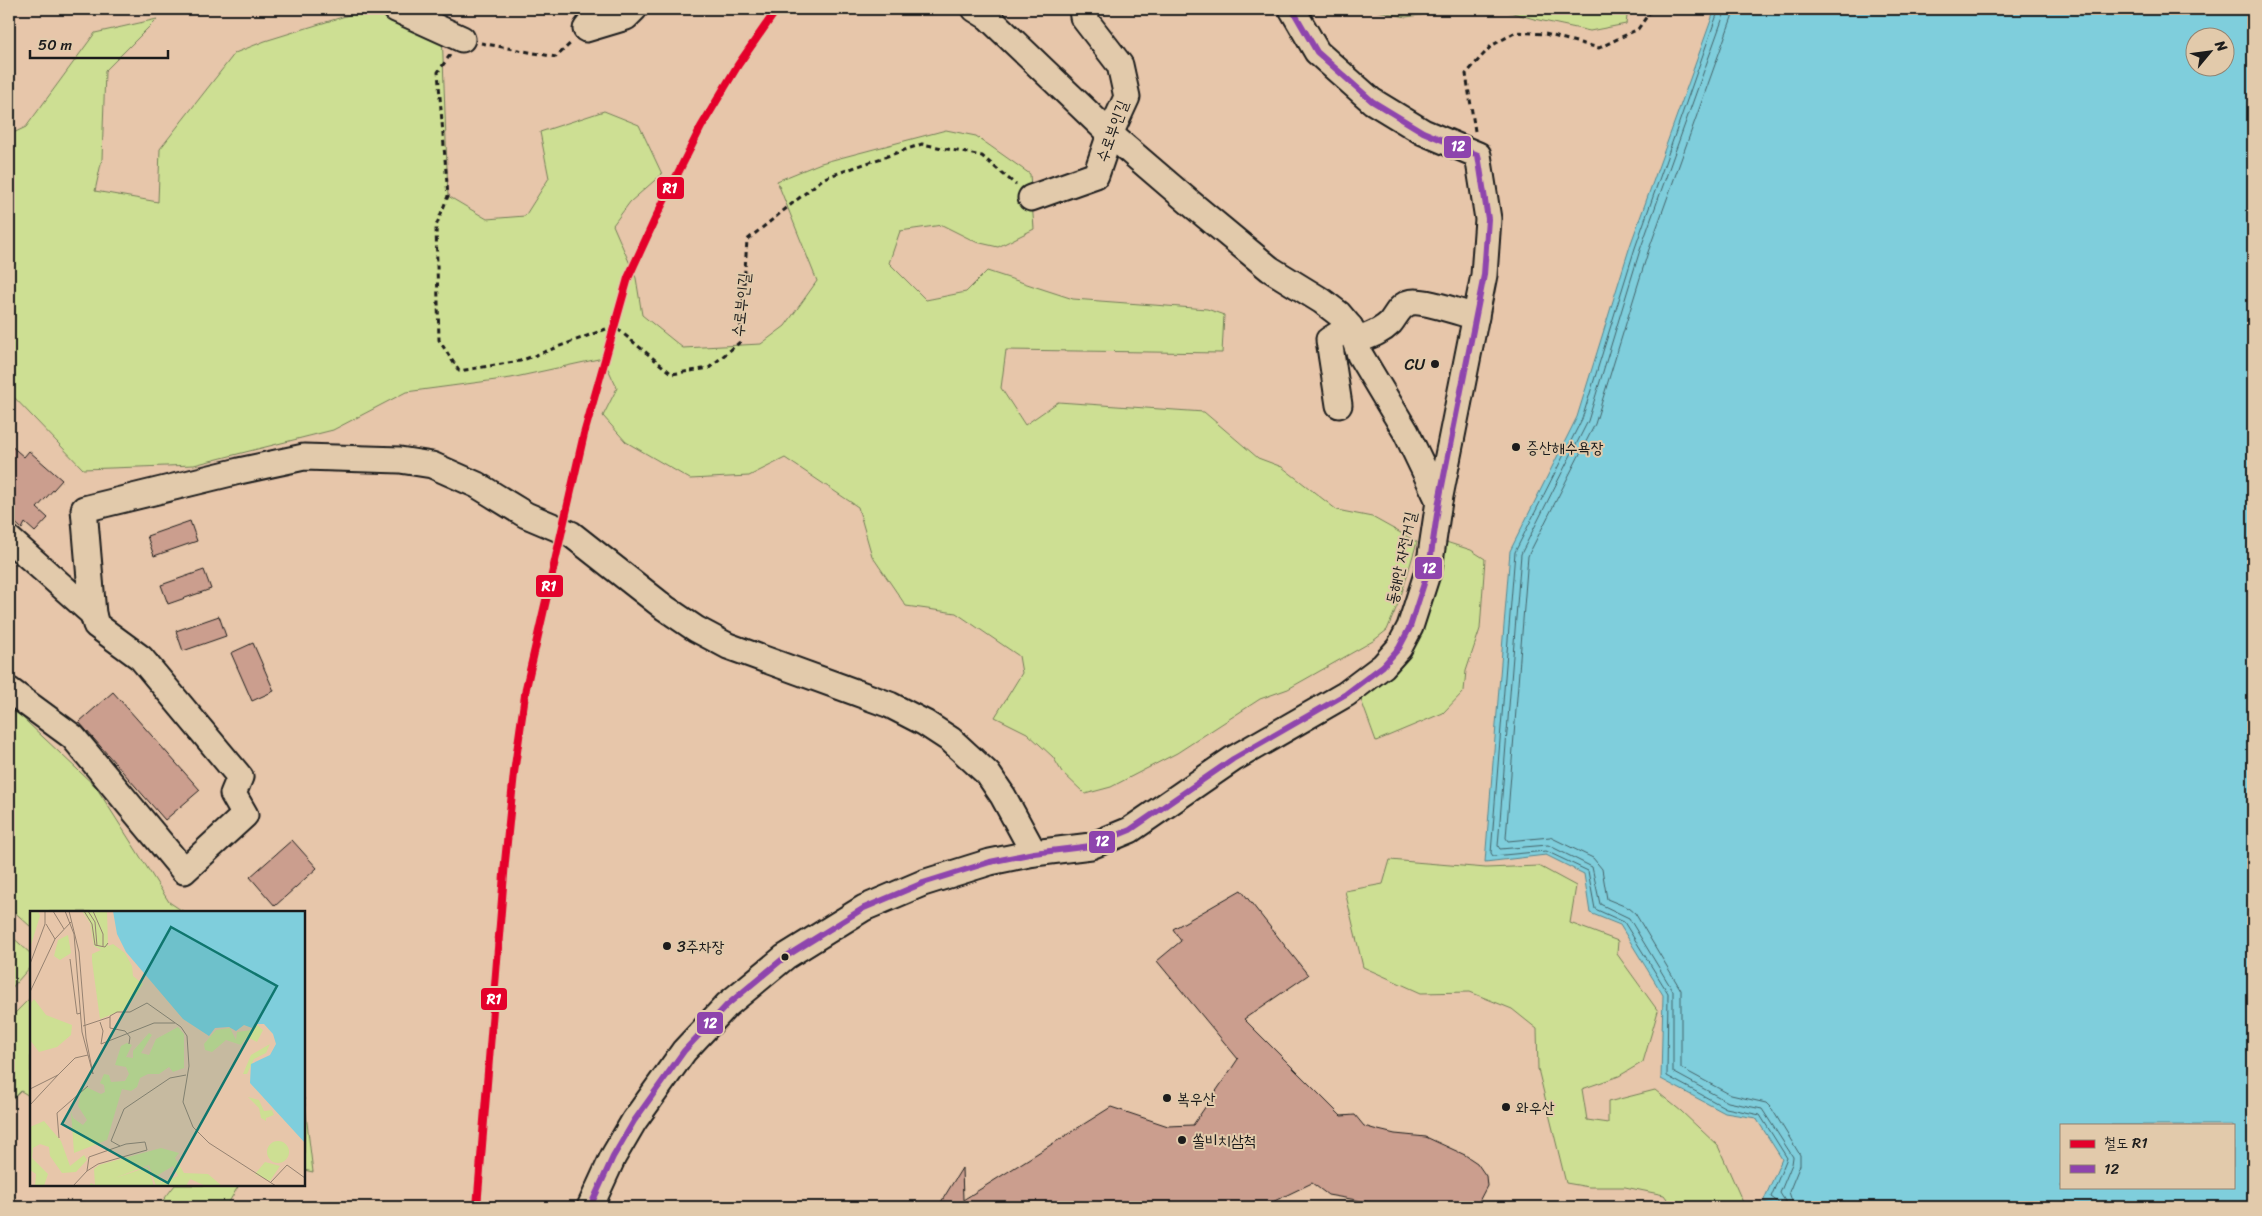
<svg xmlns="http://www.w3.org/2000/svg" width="2262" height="1216" viewBox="0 0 2262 1216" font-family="Sriracha,'Poor Story',sans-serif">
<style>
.green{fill:#cddf93;stroke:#747e58}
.water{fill:#7fcedc;stroke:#57878f;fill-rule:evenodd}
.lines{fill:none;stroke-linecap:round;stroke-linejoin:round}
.shore{stroke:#446369;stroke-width:1}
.building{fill:#cb9e8e;stroke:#1c1c1c}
.minor-casing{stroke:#1c1c1c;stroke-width:29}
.path{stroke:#1c1c1c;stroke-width:3;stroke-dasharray:5 4;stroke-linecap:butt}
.minor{stroke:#e2caab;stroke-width:25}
.bus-1-casing{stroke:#e2caab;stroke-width:10}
.bus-1{stroke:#8e44ad;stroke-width:6}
.rail-1-casing{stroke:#e2caab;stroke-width:11}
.rail-1{stroke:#e4002b;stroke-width:8}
.poi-dot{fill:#1c1c1c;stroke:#e2caab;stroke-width:2}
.labels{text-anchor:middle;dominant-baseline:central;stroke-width:4;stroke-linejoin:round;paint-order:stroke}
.street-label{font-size:16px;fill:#1c1c1c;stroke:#e2caab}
.poi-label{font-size:16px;fill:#1c1c1c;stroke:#e2caab;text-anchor:start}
.inset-road{fill:none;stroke:#968271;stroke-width:1}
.view{fill:#0f766e;fill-opacity:0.15;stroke:#0f766e;stroke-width:2.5}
.inset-edge{fill:none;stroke:#1c1c1c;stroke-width:2.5}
.line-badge{stroke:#e2caab;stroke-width:2}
.badge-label{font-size:14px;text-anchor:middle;font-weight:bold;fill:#fff}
</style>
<rect width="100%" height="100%" fill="#e7c6aa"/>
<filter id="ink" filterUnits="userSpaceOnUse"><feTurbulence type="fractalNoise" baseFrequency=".02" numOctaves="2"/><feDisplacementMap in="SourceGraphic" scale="10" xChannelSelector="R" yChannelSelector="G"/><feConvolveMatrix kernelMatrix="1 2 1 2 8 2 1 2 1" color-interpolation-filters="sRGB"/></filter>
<g filter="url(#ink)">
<g class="green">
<polygon points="368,9 442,30 448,196 487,219 525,216 549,178 540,132 604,111 639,125 662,174 630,202 613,225 636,278 642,315 683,348 761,344 785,326 817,281 777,181 821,163 946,130 976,136 1030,174 1034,229 998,247 976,242 942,225 900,231 889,263 926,300 966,292 987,271 1073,299 1207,309 1224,315 1222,353 1006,350 1001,388 1025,425 1058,402 1204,412 1258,458 1282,467 1337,510 1372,517 1417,542 1400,599 1387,630 1373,641 1288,689 1260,699 1177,753 1111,787 1085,794 1062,772 1053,757 1027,733 995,717 1022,673 1019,656 956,613 906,606 872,556 858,507 785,458 749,476 690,479 626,442 603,416 617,388 603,358 511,378 406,392 333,430 194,465 83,469 9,392 9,135 26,127 95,33 157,19 105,71 102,159 95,191 158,202 160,149 235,53 265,41"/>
<polygon points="1369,9 1461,9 1406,17"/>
<polygon points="1499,9 1628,9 1626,24 1590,31 1534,19"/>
<polygon points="1446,542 1471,550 1485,559 1480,629 1466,671 1464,691 1443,713 1376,741 1360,697 1422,631 1434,593"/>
<polygon points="9,705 96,787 169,902 184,912 31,912 31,927 9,907"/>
<polygon points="1390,860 1486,868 1539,866 1576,886 1570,923 1618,941 1617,954 1658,1011 1643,1062 1619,1076 1582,1089 1587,1120 1608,1123 1608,1102 1655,1090 1681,1111 1718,1146 1745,1207 1673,1207 1664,1195 1625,1187 1589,1187 1566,1183 1538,1069 1537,1029 1512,1009 1470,992 1421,993 1363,967 1345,891 1383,884"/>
<polygon points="9,934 31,954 31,966 9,991"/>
<polygon points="31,997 31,1097 21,1091 9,1103 9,1019"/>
<polygon points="304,1098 313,1172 304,1170"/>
<polygon points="175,1185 239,1185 226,1207 158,1207"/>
</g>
<path class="water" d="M 1715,9 L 2253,9 L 2253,1207 L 1784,1207 L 1763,1202 L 1782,1159 L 1756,1118 L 1725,1113 L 1661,1079 L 1663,995 L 1620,925 L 1590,913 L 1584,874 L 1546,855 L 1485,862 L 1510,551 L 1577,417 L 1630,246 ZM 2194,38 L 2224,38 L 2224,68 L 2194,68 ZM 2061,1125 L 2233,1125 L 2233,1187 L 2061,1187 Z"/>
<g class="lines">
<g class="shore">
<polyline points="1719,9 1635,248 1582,419 1515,552 1491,853 1493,856 1546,851 1588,871 1595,909 1624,922 1668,993 1667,1076 1726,1108 1760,1115 1787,1158 1771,1197 1778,1202 1780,1207"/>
<polyline points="1726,9 1640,250 1588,421 1521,554 1498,846 1500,849 1548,845 1592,867 1600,904 1629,918 1673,991 1673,1072 1728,1102 1762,1109 1793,1157 1792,1164 1780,1193 1785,1201 1786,1207"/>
<polyline points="1733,9 1732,17 1648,252 1595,424 1528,556 1506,838 1508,841 1550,837 1593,858 1602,869 1607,899 1629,908 1635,913 1681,990 1681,1068 1731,1095 1766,1103 1772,1109 1800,1155 1800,1165 1789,1192 1794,1207"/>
</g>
</g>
<g class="building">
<polygon points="9,444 24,457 29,451 62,480 37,508 48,518 35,532 25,523 22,529 9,517"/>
<polygon points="190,521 197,541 154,556 147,536"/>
<polygon points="204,570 211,589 168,604 161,585"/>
<polygon points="219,616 226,636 183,651 176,631"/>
<polygon points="253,643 274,691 252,701 231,653"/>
<polygon points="113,692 200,790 165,820 79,722"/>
<polygon points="292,840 317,868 275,906 250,877"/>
<polygon points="1241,890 1308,975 1244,1019 1341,1116 1355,1115 1364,1126 1374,1129 1395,1134 1426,1137 1465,1155 1477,1163 1486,1176 1487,1186 1476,1207 1413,1207 1402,1204 1379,1204 1328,1195 1312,1183 1262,1207 938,1207 962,1168 963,1200 1111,1107 1168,1126 1193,1125 1238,1059 1157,961 1181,941 1173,929"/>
</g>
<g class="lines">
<defs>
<g id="minor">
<polyline points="396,9 462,39"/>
<polyline points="601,9 586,29 626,17 634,9"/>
<polyline points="975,9 988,17 1110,134 1188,201 1270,269 1322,301 1339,314 1350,327 1360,355 1406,432 1439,501"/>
<polyline points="1031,198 1096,175 1110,134 1127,97 1120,65 1083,17 1082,9"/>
<path d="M 1356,341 C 1368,336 1380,333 1390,323 C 1396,316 1398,308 1408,303 C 1420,298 1461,313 1476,317"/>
<polyline points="1339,405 1329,340 1350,327"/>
<polyline points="9,539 93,614"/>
<polyline points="9,690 73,737 184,871 245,815 233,794 240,777 141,658 96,625 93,614 84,509 239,471 304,457 400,460 432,465 477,485 526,515 571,534 665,608 696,629 728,646 852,691 890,705 925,723 951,740 988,774 1003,796 1034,853"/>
<polyline points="590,1207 613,1157 634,1121 684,1051 727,1005 785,957 864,908 923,883 990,862 1034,853 1091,846 1130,830 1233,759 1346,694 1383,666 1399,648 1410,627 1429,568 1439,501 1484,275 1488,219 1478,155 1423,132 1372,101 1317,52 1292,9"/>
</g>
</defs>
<use href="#minor" class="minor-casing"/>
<g class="path">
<polyline points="481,43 556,57 572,42"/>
<polyline points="450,55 438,72 448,196 436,226 439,340 459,371 520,361 614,326 672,374 709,368 740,342 747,240 824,178 922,144 982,156 1016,185"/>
<polyline points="1475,131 1466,74 1491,46 1516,32 1545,34 1599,48 1638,29 1652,9"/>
</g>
<use href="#minor" class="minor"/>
<defs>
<polyline id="bus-1" points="590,1207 613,1157 634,1121 684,1051 727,1005 785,957 864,908 923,883 990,862 1034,853 1091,846 1130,830 1233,759 1346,694 1383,666 1399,648 1410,627 1429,568 1439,501 1484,275 1488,219 1478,155 1423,132 1372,101 1317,52 1292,9"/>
</defs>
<use href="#bus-1" class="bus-1-casing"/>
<use href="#bus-1" class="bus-1"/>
<defs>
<polyline id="rail-1" points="477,1207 505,862 514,773 526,688 584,434 628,278 657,215 701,127 738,65 777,9"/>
</defs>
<use href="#rail-1" class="rail-1-casing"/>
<use href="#rail-1" class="rail-1"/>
</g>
</g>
<g class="poi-dot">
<circle cx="1435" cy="364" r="5"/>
<circle cx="1516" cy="447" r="5"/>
<circle cx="667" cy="946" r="5"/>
<circle cx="785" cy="957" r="4.5"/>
<circle cx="1167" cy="1098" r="5"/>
<circle cx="1506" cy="1107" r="5"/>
<circle cx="1182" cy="1140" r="5"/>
</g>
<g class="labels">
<g class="street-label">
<text transform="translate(1112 131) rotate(-70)">수로부인길</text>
<text transform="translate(741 305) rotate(-84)">수로부인길</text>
<text transform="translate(1401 558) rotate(-78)">동해안 자전거길</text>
</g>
<g class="poi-label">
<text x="1425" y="364" text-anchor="end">CU</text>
<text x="1526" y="447">증산해수욕장</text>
<text x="677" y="946">3주차장</text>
<text x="1177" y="1098">복우산</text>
<text x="1516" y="1107">와우산</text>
<text x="1192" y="1140">쏠비치삼척</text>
</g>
</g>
<g transform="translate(30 911)">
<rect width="275" height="275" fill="#e7c6aa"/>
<path d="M 0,0 L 8,0 L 10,5 L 0,37 ZM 52,0 L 77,0 L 78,35 L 83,33 L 95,42 L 102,55 L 103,65 L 113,73 L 96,98 L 70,108 L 62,50 L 62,43 L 71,39 L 64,35 L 60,12 ZM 38,24 L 41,42 L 30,49 L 24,45 L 28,29 ZM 4,88 L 16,104 L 42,114 L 41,124 L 27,136 L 9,141 L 0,129 L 0,93 ZM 227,114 L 233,119 L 227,131 L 217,126 L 211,134 L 196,129 L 182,141 L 175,139 L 174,133 L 186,119 L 200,117 L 206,129 L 207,121 L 222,119 ZM 148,116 L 154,123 L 154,157 L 143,161 L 139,156 L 129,163 L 118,163 L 110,167 L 107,176 L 101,180 L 92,178 L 77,229 L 44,242 L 41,200 L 43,207 L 53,214 L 57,209 L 48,195 L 51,181 L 56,176 L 71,183 L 75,181 L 74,174 L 70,172 L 74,163 L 79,164 L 81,171 L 95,170 L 99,163 L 96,156 L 85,154 L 91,135 L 97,132 L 102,134 L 96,146 L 103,147 L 103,140 L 119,122 L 122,124 L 111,142 L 119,144 L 126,128 ZM 240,133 L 236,142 L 224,148 L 217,163 L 213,163 L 221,144 ZM 218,186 L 229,189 L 234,200 L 242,199 L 244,204 L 236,207 L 236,210 L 231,207 L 229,197 ZM 14,210 L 31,230 L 40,255 L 54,244 L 57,249 L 46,261 L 32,262 L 20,245 L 19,236 L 10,233 L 3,237 L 2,247 L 18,263 L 14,275 L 5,275 L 6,263 L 0,259 L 0,216 ZM237 241a11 11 0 1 1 22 0a11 11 0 1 1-22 0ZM 131,237 L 149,242 L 145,247 L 154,262 L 178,263 L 192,275 L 176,275 L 160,268 L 156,275 L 126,275 L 119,254 L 85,267 L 118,256 L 124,275 L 59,275 L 61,272 L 65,274 L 64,258 L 69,254 ZM 143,255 L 148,265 L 131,271 L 128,264 ZM 235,251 L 250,255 L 240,270 L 225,263 Z" fill="#cddf93" fill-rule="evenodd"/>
<path d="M 83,0 L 275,0 L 275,232 L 220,172 L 221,153 L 240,144 L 246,133 L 243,123 L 234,113 L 226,113 L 222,117 L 214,114 L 206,120 L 199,116 L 185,117 L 179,125 L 153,108 L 96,41 L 87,23 Z" fill="#7fcedc"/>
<path class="inset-road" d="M 23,0 L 34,18M 35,0 L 44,23 L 52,121 L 63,163 L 56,127 L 49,41 L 39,0M 54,0 L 62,13 L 65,34 L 75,36 L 78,32M 58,0 L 65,11 L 67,35M 63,0 L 73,23 L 73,35M 16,13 L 25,28M 40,48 L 47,103 L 51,102M 0,53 L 15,13 L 15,0M 0,81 L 25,28 L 41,11M 70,111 L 73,120 L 71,133M 53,115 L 80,106M 71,133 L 124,112 L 145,112M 99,133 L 100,126 L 95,120 L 80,117 L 80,105 L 87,101 L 100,101 L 117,92 L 151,116 L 157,125 L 159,155 L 153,191 L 163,216 L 179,232 L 246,275M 0,178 L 28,164 L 45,147 L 58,144M 0,194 L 28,164M 29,227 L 27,202 L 58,175M 90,235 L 81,230 L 94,198 L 140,167 L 156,164M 241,271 L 257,254 L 275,267M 43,275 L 57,260 L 59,246 L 96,233 L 115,231 L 117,239 L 68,253 L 57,260"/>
<path class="view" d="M 141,16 L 247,75 L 138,272 L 32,213 Z"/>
<rect width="275" height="275" class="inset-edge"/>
</g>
<g class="line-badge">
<rect x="1443" y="135" width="29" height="24" rx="5" fill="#8e44ad"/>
<rect x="656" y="176" width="29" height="24" rx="5" fill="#e4002b"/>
<rect x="1414" y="556" width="29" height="24" rx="5" fill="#8e44ad"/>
<rect x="535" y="574" width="29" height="24" rx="5" fill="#e4002b"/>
<rect x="1088" y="830" width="28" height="24" rx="5" fill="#8e44ad"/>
<rect x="480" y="987" width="28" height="24" rx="5" fill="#e4002b"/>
<rect x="696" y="1011" width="28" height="24" rx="5" fill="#8e44ad"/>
</g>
<g class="badge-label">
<text x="1458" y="151">12</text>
<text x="670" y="193">R1</text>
<text x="1429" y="573">12</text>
<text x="549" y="591">R1</text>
<text x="1102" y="846">12</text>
<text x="494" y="1004">R1</text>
<text x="710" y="1028">12</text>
</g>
<rect width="2262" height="1216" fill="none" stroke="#e2caab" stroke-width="30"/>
<rect x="15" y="15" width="2232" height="1186" fill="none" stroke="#1c1c1c" stroke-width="2" filter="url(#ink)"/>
<rect x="2060" y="1124" width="175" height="65" fill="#e2caab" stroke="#938472"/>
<rect x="2070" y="1140" width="25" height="8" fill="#e4002b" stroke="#938472"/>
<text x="2104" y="1148" font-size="15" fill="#1c1c1c">철도 R1</text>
<rect x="2070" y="1165" width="25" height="8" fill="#8e44ad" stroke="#938472"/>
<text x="2104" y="1174" font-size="15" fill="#1c1c1c">12</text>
<g transform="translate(2210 52) rotate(61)"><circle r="24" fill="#e2caab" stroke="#938472"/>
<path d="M0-4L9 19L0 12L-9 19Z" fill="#1c1c1c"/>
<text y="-8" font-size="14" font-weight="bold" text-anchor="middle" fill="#1c1c1c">N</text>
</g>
<path d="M30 50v8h138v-8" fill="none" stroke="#1c1c1c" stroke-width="2.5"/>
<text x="38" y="50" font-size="15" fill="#1c1c1c" stroke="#e2caab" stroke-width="4" paint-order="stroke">50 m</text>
</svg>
